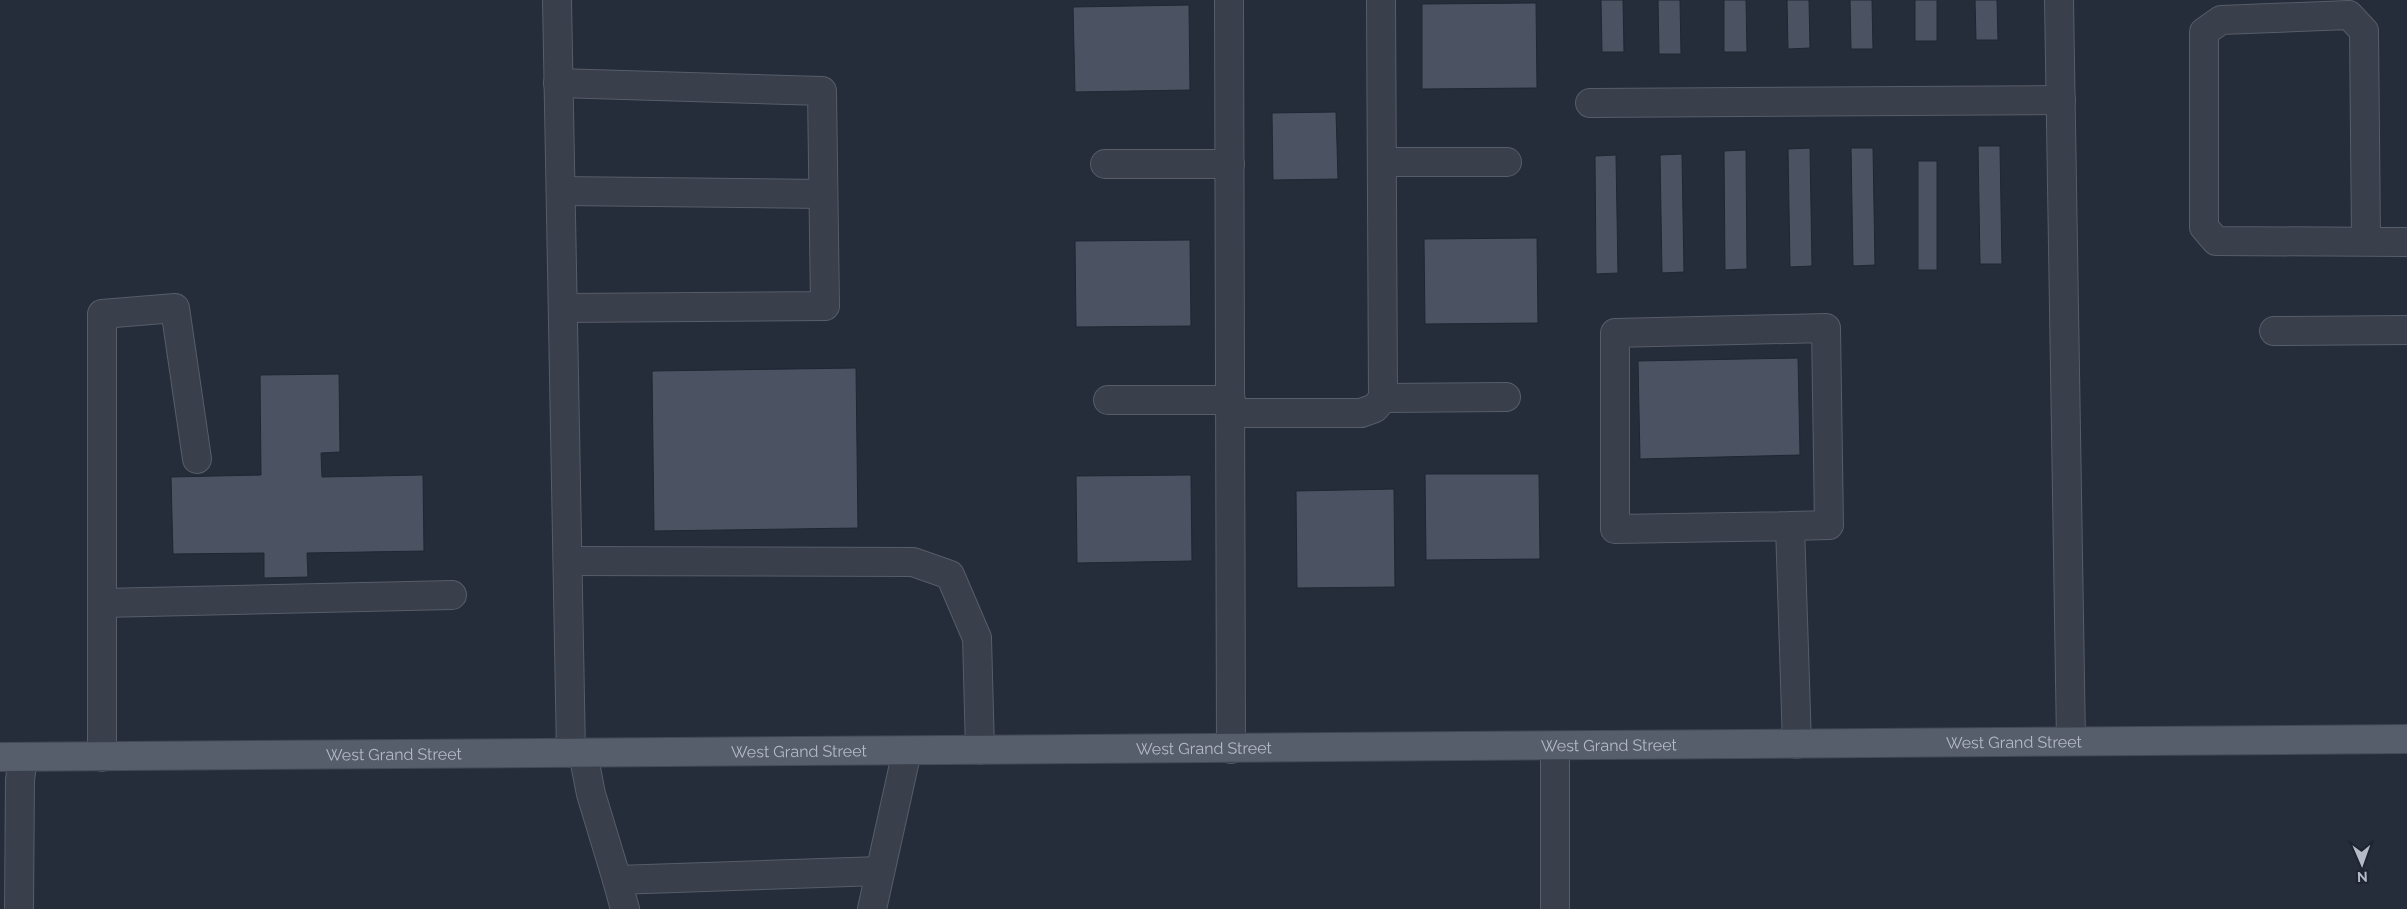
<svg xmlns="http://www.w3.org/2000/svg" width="2407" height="909" viewBox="0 0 2407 909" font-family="Raleway,sans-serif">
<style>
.building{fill:#4b5363;stroke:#202632}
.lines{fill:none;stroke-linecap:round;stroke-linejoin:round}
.minor-casing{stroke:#575d69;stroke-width:30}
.major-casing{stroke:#424854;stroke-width:30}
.minor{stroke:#393f4b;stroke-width:28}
.major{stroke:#575e6b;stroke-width:28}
.labels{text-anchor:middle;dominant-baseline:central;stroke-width:4;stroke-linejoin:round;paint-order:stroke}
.street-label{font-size:16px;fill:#b4bac6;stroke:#1e2430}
</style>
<rect width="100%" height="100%" fill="#252d3a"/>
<g class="building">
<polygon points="1601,0 1623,0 1624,52 1602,52"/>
<polygon points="1658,0 1680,0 1681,54 1659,54"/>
<polygon points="1724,0 1746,0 1747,52 1724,52"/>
<polygon points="1787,0 1809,0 1810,48 1788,49"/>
<polygon points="1850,0 1872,0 1873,49 1851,49"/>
<rect x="1915" y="0" width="22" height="41"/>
<polygon points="1975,0 1997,0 1998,40 1976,40"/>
<polygon points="1536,3 1537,88 1422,89 1422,4"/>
<polygon points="1189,5 1190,90 1075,92 1073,7"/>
<polygon points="1336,112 1338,179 1273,180 1272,113"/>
<polygon points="1978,146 2000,146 2002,264 1980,264"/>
<polygon points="1810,148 1812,266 1790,267 1788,149"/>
<polygon points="1851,148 1873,148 1875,265 1853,266"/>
<polygon points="1746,150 1747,269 1725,270 1724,151"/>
<polygon points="1682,154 1684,272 1662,273 1660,155"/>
<polygon points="1616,155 1618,273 1596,274 1595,156"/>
<rect x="1918" y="161" width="19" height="109"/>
<polygon points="1537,238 1538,323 1425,324 1424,239"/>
<polygon points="1190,240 1191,326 1076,327 1075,241"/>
<polygon points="1798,358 1800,455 1640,459 1638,361"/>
<polygon points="856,368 858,528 654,531 652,371"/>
<polygon points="339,374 340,452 321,453 322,477 423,475 424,551 307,553 308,577 264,578 264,553 173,554 171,477 261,475 260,375"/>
<polygon points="1425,474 1539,474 1540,559 1426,560"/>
<polygon points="1191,475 1192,561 1077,563 1076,476"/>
<polygon points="1394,489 1395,587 1297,588 1296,491"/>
</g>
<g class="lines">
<defs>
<g id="minor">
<polyline points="557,0 571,753"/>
<polyline points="1229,0 1231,749"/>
<polyline points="2059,0 2071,741"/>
<polyline points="558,83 822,91 825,306 563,308"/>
<polyline points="1590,103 2061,100"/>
<polyline points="1382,162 1507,162"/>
<polyline points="1105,164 1230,164"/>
<polyline points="561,191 823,194"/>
<polyline points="2366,241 2364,31 2349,15 2221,20 2204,32 2204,227 2216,241 2407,242"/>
<polyline points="2274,331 2407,330"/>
<polyline points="1383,398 1506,397"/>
<polyline points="1108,400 1231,400"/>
<polyline points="1231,413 1361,413 1375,408 1383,398 1381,0"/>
<polyline points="1790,526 1829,525 1826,328 1615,333 1615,529 1790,526 1797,744"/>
<polyline points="568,561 913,562 950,575 977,638 980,750"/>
<polyline points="102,603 452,595"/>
<polyline points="1555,746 1555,909"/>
<polyline points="583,753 591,794 617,880"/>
<polyline points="102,757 102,314 175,308 197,459"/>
<polyline points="19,909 20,780 23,757"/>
<polyline points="625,909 617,880 880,871"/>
<polyline points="872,909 907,751"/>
</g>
<g id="major">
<path id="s1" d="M 0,757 L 2407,739"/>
</g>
</defs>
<use href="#minor" class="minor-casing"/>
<use href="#major" class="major-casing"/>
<use href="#minor" class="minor"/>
<use href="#major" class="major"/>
</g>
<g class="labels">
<g class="street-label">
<text stroke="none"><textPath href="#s1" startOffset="2014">West Grand Street</textPath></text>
<text stroke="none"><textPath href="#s1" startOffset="1609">West Grand Street</textPath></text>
<text stroke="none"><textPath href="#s1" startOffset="1204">West Grand Street</textPath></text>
<text stroke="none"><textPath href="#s1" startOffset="799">West Grand Street</textPath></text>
<text stroke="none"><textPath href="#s1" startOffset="394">West Grand Street</textPath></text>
</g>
</g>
<g transform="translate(2362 864) rotate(178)" stroke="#1e2430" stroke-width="4" paint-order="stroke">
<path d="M0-4L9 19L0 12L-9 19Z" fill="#b4bac6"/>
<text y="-8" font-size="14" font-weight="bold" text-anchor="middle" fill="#b4bac6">N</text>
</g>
</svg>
